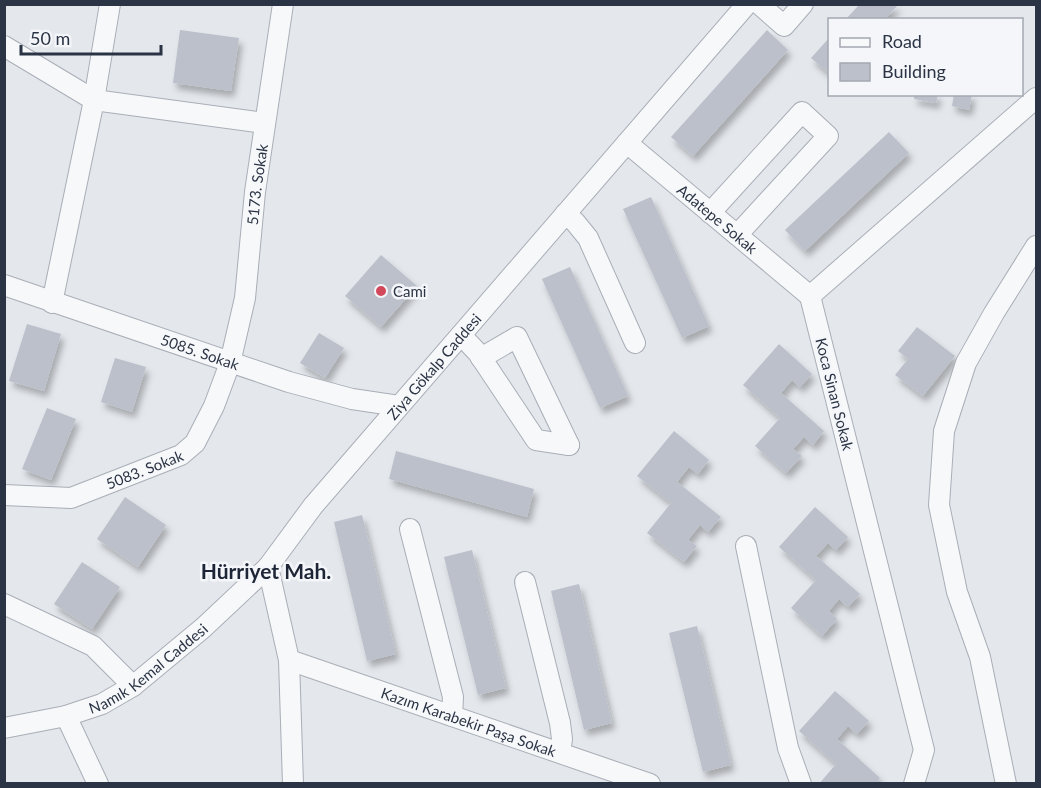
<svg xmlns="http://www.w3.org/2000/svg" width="1041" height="788" viewBox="0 0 1041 788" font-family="Lato,sans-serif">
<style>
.building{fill:#bbc0ca;filter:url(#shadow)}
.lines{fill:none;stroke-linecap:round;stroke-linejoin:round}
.minor-casing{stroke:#a9aeb7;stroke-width:22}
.minor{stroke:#f7f8fa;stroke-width:20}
.poi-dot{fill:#d1495b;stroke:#f4f6f9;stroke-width:2}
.labels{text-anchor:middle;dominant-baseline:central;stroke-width:5;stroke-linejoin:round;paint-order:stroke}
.street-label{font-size:15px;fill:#2b3445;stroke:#f4f6f9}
.poi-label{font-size:15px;fill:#2b3445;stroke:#f4f6f9;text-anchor:start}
.district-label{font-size:21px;font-weight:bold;fill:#1d2536;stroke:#f4f6f9}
</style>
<defs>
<filter id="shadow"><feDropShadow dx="3.5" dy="6" stdDeviation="3" flood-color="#0004"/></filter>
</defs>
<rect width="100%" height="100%" fill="#e4e7ec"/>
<g class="building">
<polygon points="859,5 898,5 884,20 845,20"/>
<polygon points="180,30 239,38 231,91 173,83"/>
<polygon points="767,30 788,50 693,156 671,137"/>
<polygon points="830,37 830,74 811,58"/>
<polygon points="914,94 938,94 936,103 914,99"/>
<polygon points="954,94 972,94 969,110 952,106"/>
<polygon points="889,132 909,153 805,251 785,230"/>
<polygon points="651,197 709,326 682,338 623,209"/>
<polygon points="381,255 417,286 381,327 345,296"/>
<polygon points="570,267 628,396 600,408 542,279"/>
<polygon points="27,324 61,334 44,391 9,381"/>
<polygon points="917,327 955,356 923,396 895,375 908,359 898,351"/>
<polygon points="319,333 344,348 325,378 300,363"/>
<polygon points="779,344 812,374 800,387 792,380 781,393 824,431 813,445 804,437 793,449 802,456 786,473 755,446 780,418 743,385"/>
<polygon points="115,358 146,367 132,412 101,402"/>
<polygon points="47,408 76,419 51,480 22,469"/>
<polygon points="674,431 709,460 698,474 689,467 677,482 721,517 708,532 700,525 688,540 697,546 684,562 647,533 671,503 637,476"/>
<polygon points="396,451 534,489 527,517 389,479"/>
<polygon points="125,497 166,525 138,567 97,539"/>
<polygon points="815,507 848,537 836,550 828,543 816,556 860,594 848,607 839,599 829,611 837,619 822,636 791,608 816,580 779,547"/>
<polygon points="362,515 396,654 367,661 334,522"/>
<polygon points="472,550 506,688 478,695 444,557"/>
<polygon points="82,562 120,587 92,629 54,604"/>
<polygon points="579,584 612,723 584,730 551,591"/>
<polygon points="697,626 731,765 703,772 669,633"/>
<polygon points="835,691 869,721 857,734 848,726 837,739 880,778 875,784 819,784 836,764 799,731"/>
</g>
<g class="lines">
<defs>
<g id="minor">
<polyline points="759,4 784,26 803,4"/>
<polyline points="4,46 94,100 265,123"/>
<path id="s1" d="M 627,143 L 810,296"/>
<polyline points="710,213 802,112 828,136 737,235"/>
<polyline points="565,214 575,222 588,238 635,343"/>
<path id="s2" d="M 4,285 L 289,382 L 352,399 L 399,406"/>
<polyline points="52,303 94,100 110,4"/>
<polyline points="461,335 478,353 536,440 569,445"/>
<polyline points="481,358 517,337 569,445"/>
<path id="s3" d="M 4,495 L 71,498 L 181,455 L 195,443 L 214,406 L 230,363 L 245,298 L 255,192 L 283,4"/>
<polyline points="410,529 453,697 452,716"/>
<polyline points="746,546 788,748 801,784"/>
<polyline points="525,582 560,723 562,739 560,752"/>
<polyline points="4,604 93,646 133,686"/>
<path id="s4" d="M 289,660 L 650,784"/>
<polyline points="66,716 98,784"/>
<path id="s5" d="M 4,728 L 66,716 L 102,704 L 133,686 L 203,628 L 268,567"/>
<path id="s6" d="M 293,784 L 289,660 L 268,567 L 313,506 L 747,4"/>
<polyline points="914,784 924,750 810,296 1036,98"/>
<polyline points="1006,784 980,657 957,592 939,505 944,431 966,363 994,313 1036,246"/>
</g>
</defs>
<use href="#minor" class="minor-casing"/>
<use href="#minor" class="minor"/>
</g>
<circle class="poi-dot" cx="381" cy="291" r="6"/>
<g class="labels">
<g class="street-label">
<text stroke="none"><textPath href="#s3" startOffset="472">5173. Sokak</textPath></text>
<text stroke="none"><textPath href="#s1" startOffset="118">Adatepe Sokak</textPath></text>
<text stroke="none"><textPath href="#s2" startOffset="207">5085. Sokak</textPath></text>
<text stroke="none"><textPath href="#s6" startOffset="480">Ziya Gökalp Caddesi</textPath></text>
<text transform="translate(835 394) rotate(76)">Koca Sinan Sokak</text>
<text stroke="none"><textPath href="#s3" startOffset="146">5083. Sokak</textPath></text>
<text stroke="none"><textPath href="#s5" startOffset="159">Namık Kemal Caddesi</textPath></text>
<text stroke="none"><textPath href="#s4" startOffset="190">Kazım Karabekir Paşa Sokak</textPath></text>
</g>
<g class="poi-label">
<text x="393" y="291">Cami</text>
</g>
<g class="district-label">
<text x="266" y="570">Hürriyet Mah.</text>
</g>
</g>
<rect width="1041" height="788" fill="none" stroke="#2b3445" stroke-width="12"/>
<rect x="828" y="18" width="195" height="78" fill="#f4f6f9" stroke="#a4a8b1" stroke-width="1.5"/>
<rect x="840" y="38" width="30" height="9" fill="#f7f8fa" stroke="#a4a8b1" stroke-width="1.5"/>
<text x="882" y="48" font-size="18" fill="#2b3445">Road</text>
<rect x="840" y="63" width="30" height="18" fill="#bbc0ca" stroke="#a4a8b1" stroke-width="1.5"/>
<text x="882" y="78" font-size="18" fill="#2b3445">Building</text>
<path d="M21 45v9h140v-9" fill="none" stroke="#2b3445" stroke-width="3"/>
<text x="30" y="45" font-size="18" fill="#2b3445" stroke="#f4f6f9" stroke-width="4.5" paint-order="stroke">50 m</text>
</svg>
